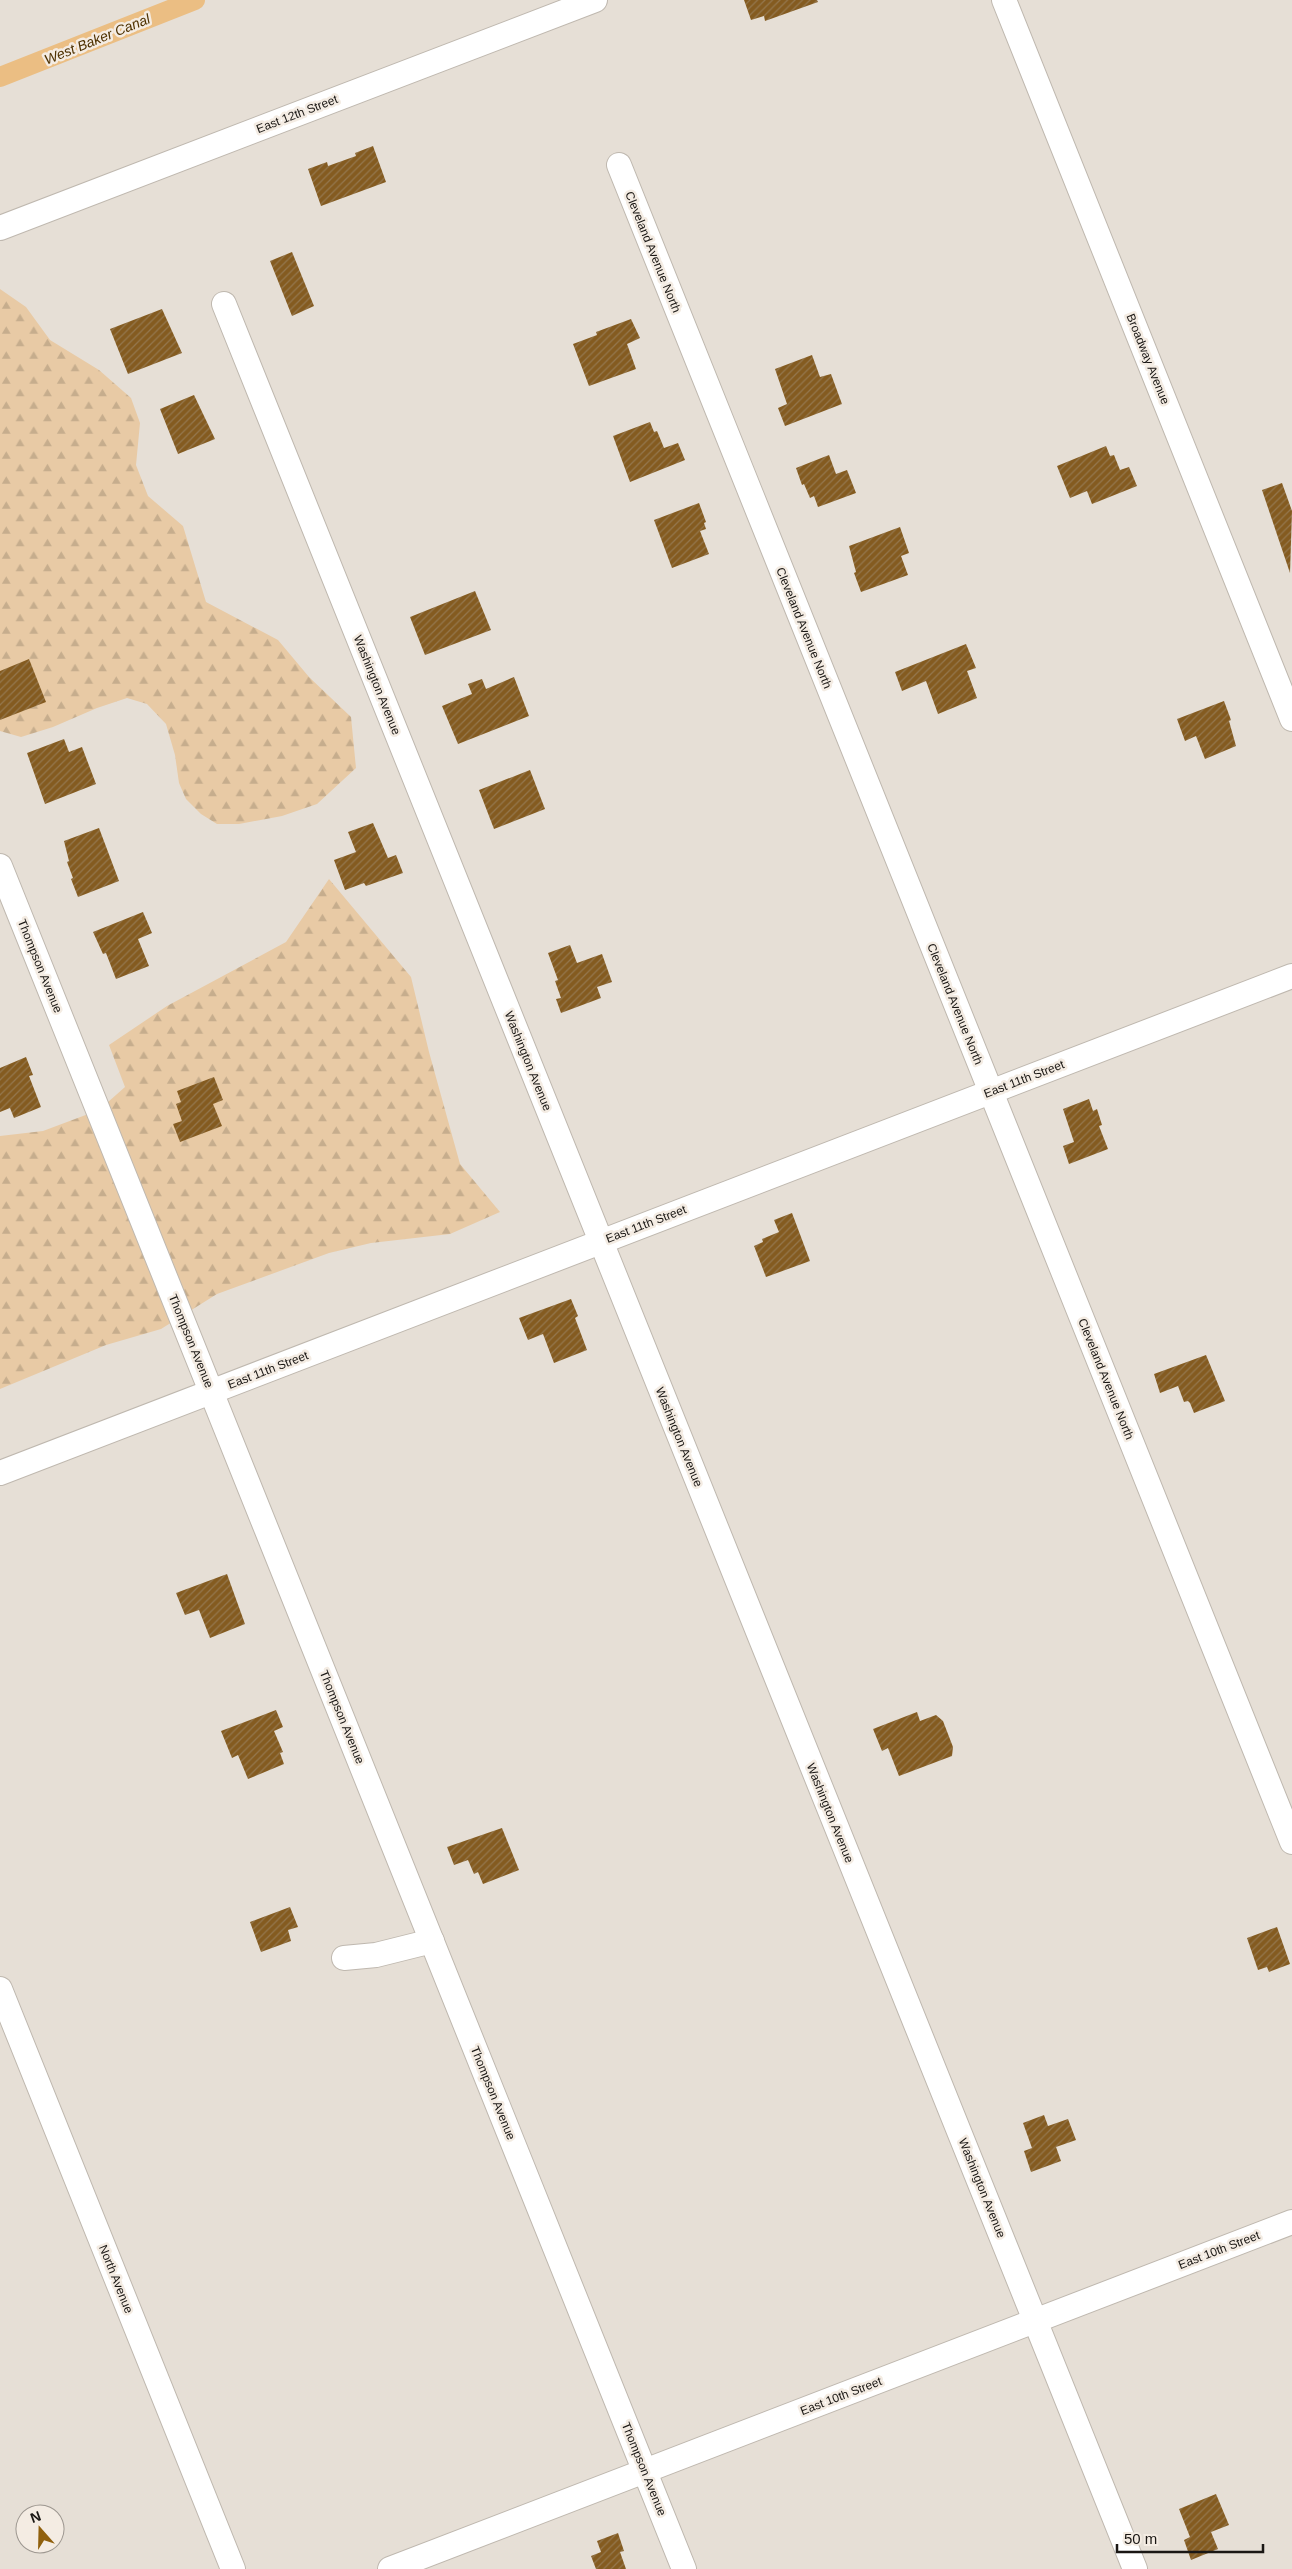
<svg xmlns="http://www.w3.org/2000/svg" width="1292" height="2569" viewBox="0 0 1292 2569" font-family="Arial,sans-serif">
<style>
.forest{fill:url(#forest-firs)}
.lines{fill:none;stroke-linecap:round;stroke-linejoin:round}
.canal{stroke:#ebbe83;stroke-width:20}
.building{fill:url(#building-hatch)}
.minor-casing{stroke:#bfb8af;stroke-width:26}
.minor{stroke:#fff;stroke-width:24}
.labels{text-anchor:middle;dominant-baseline:central;stroke-width:5;stroke-linejoin:round;paint-order:stroke}
.street-label{font-size:12px;fill:#1a1714;stroke:#f4ece3}
.water-label{font-size:14px;font-style:italic;fill:#4e3100;stroke:#f4ece3}
</style>
<defs>
<pattern id="forest-firs" width="22" height="20" patternUnits="userSpaceOnUse" patternTransform="scale(1.25)"><rect width="22" height="20" fill="#e8caa5"/><path d="M5 1l3.5 6h-7zM16 11l3.5 6h-7z" fill="#c6ad8d"/></pattern>
<pattern id="building-hatch" width="6" height="6" patternUnits="userSpaceOnUse" patternTransform="scale(1.25)"><rect width="6" height="6" fill="#845b20"/><path d="M-1 1l2-2M0 6l6-6M5 7l2-2" fill="none" stroke="#94774e"/></pattern>
</defs>
<rect width="100%" height="100%" fill="#e6dfd6"/>
<g class="forest">
<polygon points="0,289 26,307 50,340 99,370 131,398 140,423 136,465 148,496 183,526 206,602 278,640 309,677 351,717 356,768 317,804 282,816 239,824 217,824 201,814 186,799 179,783 175,755 166,724 147,704 127,698 97,708 53,727 21,737 0,731"/>
<polygon points="329,879 411,977 429,1052 460,1164 500,1212 450,1234 371,1243 329,1253 217,1294 161,1329 106,1345 0,1389 0,1136 43,1131 99,1110 125,1087 109,1045 167,1006 286,942"/>
</g>
<g class="lines">
<polyline class="canal" points="0,77 195,0"/>
</g>
<g class="building">
<polygon points="744,0 817,0 818,2 765,21 764,16 751,20"/>
<polygon points="373,146 386,182 321,206 308,169 327,162 328,166 356,156 355,153"/>
<polygon points="292,252 314,306 292,316 270,261"/>
<polygon points="162,309 182,353 128,374 110,329"/>
<polygon points="631,319 640,338 627,344 636,369 589,386 573,344 597,335 596,332"/>
<polygon points="812,355 820,377 831,374 842,404 785,426 778,408 787,404 775,369"/>
<polygon points="194,395 215,439 178,454 160,409"/>
<polygon points="650,422 654,432 657,431 664,448 678,443 685,460 630,482 613,436"/>
<polygon points="1106,446 1110,456 1114,455 1120,470 1129,467 1137,486 1092,504 1087,491 1070,498 1057,466"/>
<polygon points="829,455 836,474 847,470 856,493 818,507 814,496 810,498 804,484 802,485 796,468"/>
<polygon points="1282,483 1292,511 1290,573 1262,490"/>
<polygon points="699,503 706,522 704,523 706,529 700,531 709,554 672,568 654,520"/>
<polygon points="900,527 909,553 901,556 908,575 861,592 854,573 856,572 849,546"/>
<polygon points="475,591 491,630 425,655 410,617"/>
<polygon points="966,644 976,668 967,671 977,698 938,714 926,681 902,691 895,672"/>
<polygon points="29,659 46,702 0,720 0,671"/>
<polygon points="514,677 529,716 458,744 442,706 472,694 468,684 482,679 486,689"/>
<polygon points="1224,701 1231,720 1229,721 1236,746 1205,759 1196,736 1185,741 1177,719"/>
<polygon points="64,739 69,752 82,747 96,784 45,804 27,753"/>
<polygon points="530,770 545,809 494,829 479,790"/>
<polygon points="373,823 388,858 396,855 403,873 366,886 364,883 345,890 334,860 356,852 348,832"/>
<polygon points="99,828 119,881 78,897 71,879 73,878 67,862 69,861 64,841"/>
<polygon points="143,912 152,933 138,939 149,966 116,979 106,953 103,954 93,932"/>
<polygon points="570,945 577,963 602,954 612,982 597,987 601,998 561,1013 556,999 561,998 555,981 558,980 548,953"/>
<polygon points="26,1057 33,1075 29,1076 41,1107 14,1118 10,1108 0,1112 0,1068"/>
<polygon points="214,1077 223,1100 213,1104 222,1126 180,1142 173,1124 182,1121 176,1104 181,1102 177,1091"/>
<polygon points="1089,1099 1093,1111 1097,1109 1102,1125 1099,1126 1108,1149 1069,1164 1063,1146 1074,1142 1063,1109"/>
<polygon points="792,1213 810,1261 766,1277 754,1246 763,1242 762,1239 779,1232 774,1220"/>
<polygon points="571,1299 578,1316 575,1318 587,1350 554,1363 543,1334 528,1340 519,1318"/>
<polygon points="1206,1355 1225,1401 1194,1413 1190,1403 1188,1401 1184,1402 1178,1386 1160,1393 1154,1374"/>
<polygon points="227,1574 245,1624 210,1638 199,1610 185,1615 176,1593"/>
<polygon points="276,1710 283,1727 274,1731 283,1752 280,1753 284,1764 248,1779 238,1755 232,1758 221,1731"/>
<polygon points="917,1712 920,1721 936,1715 943,1721 953,1747 952,1756 899,1776 888,1748 882,1751 873,1729"/>
<polygon points="502,1828 519,1870 483,1884 478,1872 474,1874 468,1860 454,1865 447,1847"/>
<polygon points="290,1907 298,1927 288,1930 291,1941 261,1952 250,1922"/>
<polygon points="1277,1927 1290,1964 1269,1972 1267,1967 1258,1970 1247,1938"/>
<polygon points="1044,2115 1048,2126 1068,2119 1076,2140 1056,2147 1061,2161 1031,2172 1024,2151 1032,2148 1023,2123"/>
<polygon points="1216,2494 1229,2525 1211,2532 1218,2549 1191,2560 1184,2540 1190,2537 1179,2509"/>
<polygon points="618,2533 624,2551 620,2552 626,2569 596,2569 591,2556 601,2552 597,2541"/>
</g>
<g class="lines">
<defs>
<g id="minor">
<polyline points="1004,0 1292,719"/>
<polyline points="619,165 1292,1842"/>
<polyline points="0,228 595,0"/>
<polyline points="224,304 1135,2569"/>
<polyline points="0,866 684,2569"/>
<polyline points="0,1473 1292,976"/>
<polyline points="344,1958 376,1955 432,1941"/>
<polyline points="0,1989 233,2569"/>
<polyline points="390,2569 1292,2222"/>
</g>
</defs>
<use href="#minor" class="minor-casing"/>
<use href="#minor" class="minor"/>
</g>
<g class="labels">
<g class="street-label">
<text transform="translate(297 114) rotate(-21)">East 12th Street</text>
<text transform="translate(653 252) rotate(68)">Cleveland Avenue North</text>
<text transform="translate(1148 359) rotate(68)">Broadway Avenue</text>
<text transform="translate(804 628) rotate(68)">Cleveland Avenue North</text>
<text transform="translate(377 685) rotate(68)">Washington Avenue</text>
<text transform="translate(40 966) rotate(68)">Thompson Avenue</text>
<text transform="translate(955 1004) rotate(68)">Cleveland Avenue North</text>
<text transform="translate(528 1061) rotate(68)">Washington Avenue</text>
<text transform="translate(1024 1079) rotate(-21)">East 11th Street</text>
<text transform="translate(646 1224) rotate(-21)">East 11th Street</text>
<text transform="translate(191 1341) rotate(68)">Thompson Avenue</text>
<text transform="translate(268 1370) rotate(-21)">East 11th Street</text>
<text transform="translate(1106 1379) rotate(68)">Cleveland Avenue North</text>
<text transform="translate(679 1437) rotate(68)">Washington Avenue</text>
<text transform="translate(342 1717) rotate(68)">Thompson Avenue</text>
<text transform="translate(830 1813) rotate(68)">Washington Avenue</text>
<text transform="translate(493 2093) rotate(68)">Thompson Avenue</text>
<text transform="translate(982 2188) rotate(68)">Washington Avenue</text>
<text transform="translate(1219 2250) rotate(-21)">East 10th Street</text>
<text transform="translate(116 2279) rotate(68)">North Avenue</text>
<text transform="translate(841 2396) rotate(-21)">East 10th Street</text>
<text transform="translate(644 2469) rotate(68)">Thompson Avenue</text>
</g>
<g class="water-label">
<text transform="translate(97 39) rotate(-22)">West Baker Canal</text>
</g>
</g>
<g transform="translate(40 2529) rotate(340)"><circle r="24" fill="#f4ece3" stroke="#9d9790"/>
<path d="M0-4L9 19L0 12L-9 19Z" fill="#90600d"/>
<text y="-8" font-size="14" font-weight="bold" text-anchor="middle" fill="#1a1714">N</text>
</g>
<path d="M1117 2544v8h146v-8" fill="none" stroke="#1a1714" stroke-width="2.5"/>
<text x="1124" y="2544" font-size="15" fill="#1a1714" stroke="#f4ece3" stroke-width="4" paint-order="stroke">50 m</text>
</svg>
